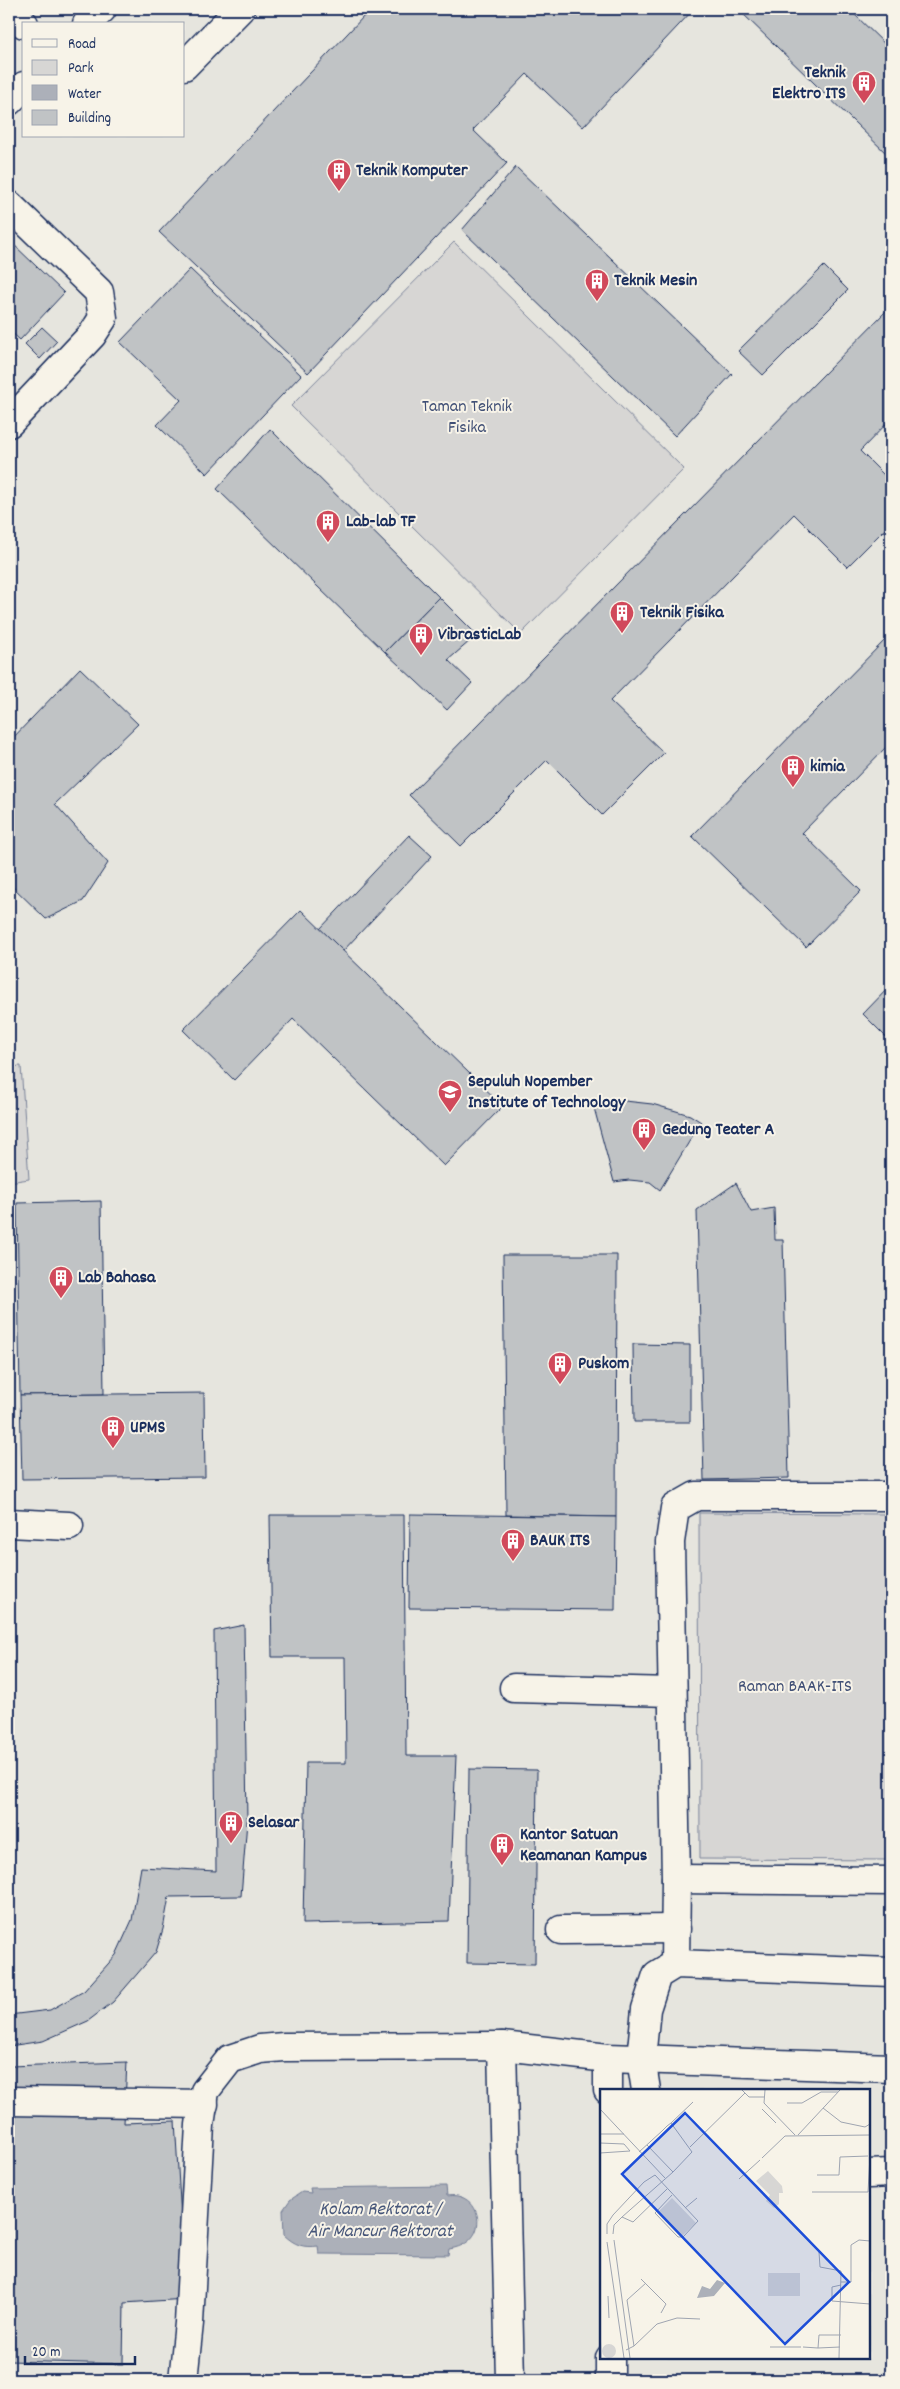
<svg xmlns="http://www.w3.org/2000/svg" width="900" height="2389" viewBox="0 0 900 2389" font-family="Dekko,sans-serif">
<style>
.built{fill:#e6e5de;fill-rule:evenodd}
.green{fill:#d7d6d4;stroke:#798299}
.water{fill:#acb0b9;stroke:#727c95}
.building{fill:#c0c3c5;stroke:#1b2f5e}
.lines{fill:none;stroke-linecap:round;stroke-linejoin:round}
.minor-casing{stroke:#1b2f5e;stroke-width:31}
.minor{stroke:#f7f3e8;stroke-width:28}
.labels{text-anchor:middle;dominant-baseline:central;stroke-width:4;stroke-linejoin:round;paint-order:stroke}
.poi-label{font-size:18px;font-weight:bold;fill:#1b2f5e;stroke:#f7f3e8;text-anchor:start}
.park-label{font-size:18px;fill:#415076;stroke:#f7f3e8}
.water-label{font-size:19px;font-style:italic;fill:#465679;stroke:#f7f3e8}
.inset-road{fill:none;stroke:#9fa5b1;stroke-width:1}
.view{fill:#1d4ed8;fill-opacity:0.15;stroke:#1d4ed8;stroke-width:2.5}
.inset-edge{fill:none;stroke:#1b2f5e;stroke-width:2.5}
</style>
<rect width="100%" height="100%" fill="#f7f3e8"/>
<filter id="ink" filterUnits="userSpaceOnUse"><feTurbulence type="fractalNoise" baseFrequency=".02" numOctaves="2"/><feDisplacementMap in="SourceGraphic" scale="10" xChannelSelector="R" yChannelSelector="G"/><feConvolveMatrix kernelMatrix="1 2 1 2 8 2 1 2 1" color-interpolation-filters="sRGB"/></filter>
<g filter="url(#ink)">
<path class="built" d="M 9,9 L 891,9 L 891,2380 L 9,2380 ZM 24,24 L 184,24 L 184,136 L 24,136 ZM 601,2090 L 869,2090 L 869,2358 L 601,2358 Z"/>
<g class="green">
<polygon points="454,242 684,469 521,634 291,406"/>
<polygon points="21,1066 29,1179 9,1182 9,1067"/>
<polygon points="699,1513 891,1514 891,1860 700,1859"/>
</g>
<path class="water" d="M 446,2186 L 447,2196 C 482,2190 493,2243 449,2249 L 448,2255 L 319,2254 L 318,2246 C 303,2248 295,2245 284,2235 L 283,2210 L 290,2200 L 302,2192 L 311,2193 L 310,2188 Z"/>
<g class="building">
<polygon points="361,9 694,9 583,127 527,74 473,130 507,163 308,373 159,232 366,14"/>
<polygon points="738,9 849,9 891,50 891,158"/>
<polygon points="516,167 732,374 675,436 462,230"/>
<polygon points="9,240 64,293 20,340 9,330"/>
<polygon points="824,266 848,290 763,375 738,351"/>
<polygon points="190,269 301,375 207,474 157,425 181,400 120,342"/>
<polygon points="891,306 891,419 860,451 891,482 891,523 847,567 794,514 610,701 664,753 602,815 547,760 461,846 409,795"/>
<polygon points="42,327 57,341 40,359 25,344"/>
<polygon points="270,429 439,597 385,652 217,489"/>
<polygon points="439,597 477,635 448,660 472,683 447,710 385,652"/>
<polygon points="891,634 891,742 802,833 861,891 806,947 692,836"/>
<polygon points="80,668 138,724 55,804 108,863 83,901 46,919 9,883 9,742"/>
<polygon points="409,835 432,856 343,951 320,929"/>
<polygon points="301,910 503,1106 444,1166 293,1019 234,1080 183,1030"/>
<polygon points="891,985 891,1042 863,1014"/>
<polygon points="625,1101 652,1104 690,1115 701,1122 660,1190 650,1182 629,1180 614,1182 593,1104"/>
<polygon points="736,1183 751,1212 774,1208 775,1240 783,1240 789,1478 704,1480 697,1210"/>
<polygon points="101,1201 104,1394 20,1395 17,1203"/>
<polygon points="503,1255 617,1255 616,1517 506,1515"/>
<polygon points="633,1344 690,1345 690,1422 634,1422"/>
<polygon points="204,1393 205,1477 22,1479 20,1395"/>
<polygon points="410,1514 616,1517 615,1610 409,1608"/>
<polygon points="270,1515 404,1515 406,1756 456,1756 449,1921 303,1924 306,1763 346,1763 345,1657 272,1657"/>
<polygon points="244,1625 247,1821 241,1896 169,1897 163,1929 156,1952 113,2002 88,2021 43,2041 9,2046 9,2015 50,2010 84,1991 116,1955 132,1920 141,1867 216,1871 214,1631"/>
<polygon points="469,1769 537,1770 535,1964 467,1963"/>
<polygon points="127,2062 124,2123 175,2121 186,2299 124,2303 123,2364 9,2361 9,2066"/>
</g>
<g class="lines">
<defs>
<g id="minor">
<polyline points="10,9 24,24"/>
<polyline points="87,24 102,9"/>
<polyline points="184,66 240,9"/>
<polyline points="9,101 24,86"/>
<polyline points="9,205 99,292 103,318 92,335 9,423"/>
<polyline points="9,1523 69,1526"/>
<polyline points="514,1688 672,1692"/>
<polyline points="676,1879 891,1881"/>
<polyline points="561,1930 676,1929"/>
<polyline points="675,1964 676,1879 670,1542 675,1508 696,1496 891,1496"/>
<polyline points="502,2046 608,2058 891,2068"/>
<polyline points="608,2058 608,2090"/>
<polyline points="646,2090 641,2059 646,2009 657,1975 675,1964 891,1972"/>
<polyline points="9,2101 204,2104"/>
<polyline points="869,2174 891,2173"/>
<polyline points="610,2358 610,2380"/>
<polyline points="183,2380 189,2323 200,2125 205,2091 230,2059 260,2049 284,2047 502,2046 510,2380"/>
</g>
</defs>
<use href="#minor" class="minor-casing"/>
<use href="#minor" class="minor"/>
</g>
</g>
<defs>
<symbol id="building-pin" viewBox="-11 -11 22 30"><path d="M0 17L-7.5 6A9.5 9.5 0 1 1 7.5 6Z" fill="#d1495b" stroke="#f7f3e8"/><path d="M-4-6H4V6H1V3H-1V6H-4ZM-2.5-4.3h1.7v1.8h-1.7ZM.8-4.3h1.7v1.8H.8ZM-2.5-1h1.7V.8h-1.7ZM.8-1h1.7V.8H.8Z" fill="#fff"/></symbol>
<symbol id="university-pin" viewBox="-11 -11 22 30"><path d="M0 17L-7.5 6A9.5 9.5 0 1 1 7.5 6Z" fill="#d1495b" stroke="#f7f3e8"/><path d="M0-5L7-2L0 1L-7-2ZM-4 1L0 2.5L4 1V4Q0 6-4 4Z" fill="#fff"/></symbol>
</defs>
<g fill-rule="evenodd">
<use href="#building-pin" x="850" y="69" width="28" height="38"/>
<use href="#building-pin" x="325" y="157" width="28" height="38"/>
<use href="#building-pin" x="583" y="267" width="28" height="38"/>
<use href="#building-pin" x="314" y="508" width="28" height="38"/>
<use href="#building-pin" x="608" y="599" width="28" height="38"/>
<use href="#building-pin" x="407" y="621" width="28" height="38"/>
<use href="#building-pin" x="779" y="753" width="28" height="38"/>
<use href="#university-pin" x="436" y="1078" width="28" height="38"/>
<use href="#building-pin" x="630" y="1116" width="28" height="38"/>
<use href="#building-pin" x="47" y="1264" width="28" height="38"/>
<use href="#building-pin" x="546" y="1350" width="28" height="38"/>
<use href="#building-pin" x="99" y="1414" width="28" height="38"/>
<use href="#building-pin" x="499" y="1527" width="28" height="38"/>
<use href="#building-pin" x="217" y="1809" width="28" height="38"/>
<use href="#building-pin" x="488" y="1831" width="28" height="38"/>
</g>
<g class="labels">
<g class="poi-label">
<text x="846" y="73" text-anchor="end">Teknik<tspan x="846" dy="21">Elektro ITS</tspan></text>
<text x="356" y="171">Teknik Komputer</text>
<text x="614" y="281">Teknik Mesin</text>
<text x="346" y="522">Lab-lab TF</text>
<text x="640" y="613">Teknik Fisika</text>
<text x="438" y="635">VibrasticLab</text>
<text x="810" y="767">kimia</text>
<text x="468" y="1082">Sepuluh Nopember<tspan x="468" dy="21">Institute of Technology</tspan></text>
<text x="662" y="1130">Gedung Teater A</text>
<text x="78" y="1278">Lab Bahasa</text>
<text x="578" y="1364">Puskom</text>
<text x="130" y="1428">UPMS</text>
<text x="530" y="1541">BAUK ITS</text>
<text x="248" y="1823">Selasar</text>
<text x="520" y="1835">Kantor Satuan<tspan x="520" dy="21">Keamanan Kampus</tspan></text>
</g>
<g class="park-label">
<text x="467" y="407">Taman Teknik<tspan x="467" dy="21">Fisika</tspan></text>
<text x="795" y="1687">Raman BAAK-ITS</text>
</g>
<g class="water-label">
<text x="380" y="2210">Kolam Rektorat /<tspan x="380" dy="22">Air Mancur Rektorat</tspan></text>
</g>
</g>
<g transform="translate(600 2089)">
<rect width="270" height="270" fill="#f7f3e8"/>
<path d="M 168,82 L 182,97 L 183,104 L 179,104 L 179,115 L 174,119 L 166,112 L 170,106 L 156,92 ZM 72,109 L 96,134 L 81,148 L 57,124 ZM 168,184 L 200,184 L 200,207 L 168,207 ZM2 262a7 7 0 1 1 14 0a7 7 0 1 1-14 0Z" fill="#d7d6d4"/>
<path d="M 117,191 L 125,194 L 114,207 L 97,209 L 102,197 L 110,200 Z" fill="#acb0b9"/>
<path class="inset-road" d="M 142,1 L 149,8 L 164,8M 165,1 L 164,14 L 195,46M 187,14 L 202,14 L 221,3 L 238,3M 223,19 L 241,33 L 265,38 L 270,35M 0,20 L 65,89M 162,20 L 176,34M 71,34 L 93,13M 0,45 L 24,45M 198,46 L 240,1M 0,54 L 24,55 L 30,62 L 0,64M 90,58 L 145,4M 39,63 L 62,42 L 67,37 L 71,34 L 92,63 L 73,83 L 47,56M 162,69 L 185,47 L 270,46M 217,86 L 239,86 L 240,68 L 268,67M 139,90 L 160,71M 212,103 L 268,103 L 270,67M 85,119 L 97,109M 22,128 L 33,133 L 67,100M 7,145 L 7,135 L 13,126 L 44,93 L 55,86 L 98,132 L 83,148 L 78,148 L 55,124 L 72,106M 13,145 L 14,136 L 22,128 L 73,83M 14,151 L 30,269M 7,153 L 24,269M 219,163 L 220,178 L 241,182 L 239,269M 41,190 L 66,215 L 61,224M 241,193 L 251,193 L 251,156 L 259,151 L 270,152M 241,196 L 232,198 L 232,212 L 270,215M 8,207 L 9,229M 0,237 L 1,269M 34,257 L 57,235 L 77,229 L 100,230M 170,258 L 201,258M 203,258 L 218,259M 240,258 L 218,259 L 219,246 L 241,246M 26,261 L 34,257 L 27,211 L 46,194"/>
<path class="view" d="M 85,24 L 249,193 L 185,255 L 22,85 Z"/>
<rect width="270" height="270" class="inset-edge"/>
</g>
<rect width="900" height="2389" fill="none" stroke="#f7f3e8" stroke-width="30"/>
<rect x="15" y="15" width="870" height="2359" fill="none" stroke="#1b2f5e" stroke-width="2" filter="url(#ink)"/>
<rect x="22" y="22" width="162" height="115" fill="#f7f3e8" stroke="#9fa5b1"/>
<rect x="32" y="39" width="25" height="8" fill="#f7f3e8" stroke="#9fa5b1"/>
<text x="68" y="48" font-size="15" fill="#1b2f5e">Road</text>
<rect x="32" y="60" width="25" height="15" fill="#d7d6d4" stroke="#9fa5b1"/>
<text x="68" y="72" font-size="15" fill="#1b2f5e">Park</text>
<rect x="32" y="85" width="25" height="15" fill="#acb0b9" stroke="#9fa5b1"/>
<text x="68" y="98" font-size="15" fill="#1b2f5e">Water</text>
<rect x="32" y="110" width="25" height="15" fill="#c0c3c5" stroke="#9fa5b1"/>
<text x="68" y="122" font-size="15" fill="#1b2f5e">Building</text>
<path d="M25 2356v8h110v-8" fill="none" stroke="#1b2f5e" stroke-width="2.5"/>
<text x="32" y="2356" font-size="15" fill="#1b2f5e" stroke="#f7f3e8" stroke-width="4" paint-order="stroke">20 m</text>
</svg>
